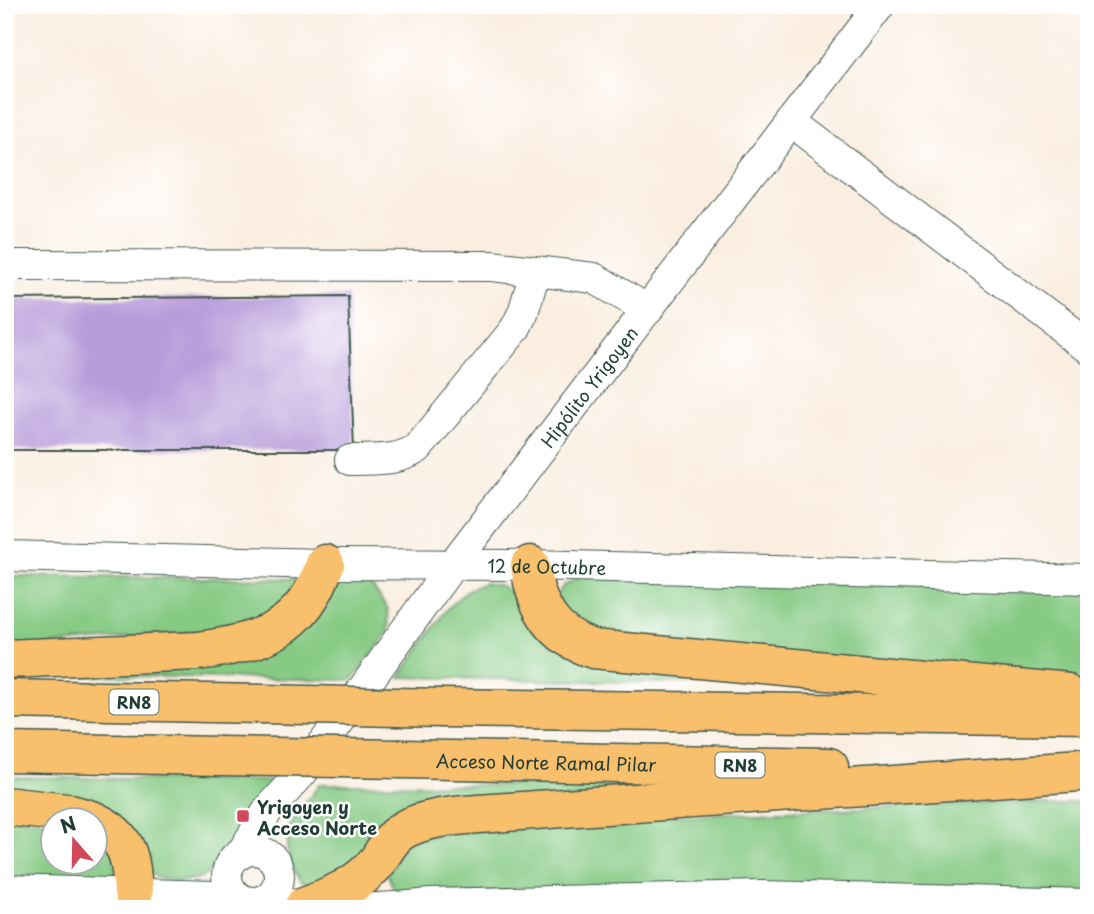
<svg xmlns="http://www.w3.org/2000/svg" width="1094" height="914" viewBox="0 0 1094 914" font-family="'Playpen Sans',sans-serif">
<style>
.green{fill:#86ca84;stroke:#52845c;stroke-width:2}
.building{fill:#b79bda}
.lines{fill:none;stroke-linecap:round;stroke-linejoin:round}
.minor-casing{stroke:#40584e;stroke-width:32}
.highway-casing{stroke:#40584e;stroke-width:41}
.minor{stroke:#fff;stroke-width:30}
.highway{stroke:#f8bf6c;stroke-width:38}
.highway-bridge-casing{stroke:#40584e;stroke-width:41;stroke-linecap:butt}
.highway-bridge{stroke:#f8bf6c;stroke-width:38}
.poi-dot{fill:#d1495b;stroke:#fff;stroke-width:2.5}
.labels{text-anchor:middle;dominant-baseline:central;stroke-width:5;stroke-linejoin:round;paint-order:stroke}
.shield{fill:#fff;stroke:#627771;stroke-width:2}
.shield-label{font-size:16px;font-weight:bold;fill:#1f3d34}
.street-label{font-size:18px;fill:#1f3d34;stroke:#fff}
.poi-label{font-size:18px;font-weight:bold;fill:#1f3d34;stroke:#fff;text-anchor:start}
</style>
<rect width="100%" height="100%" fill="#fff"/>
<filter id="ink" filterUnits="userSpaceOnUse"><feTurbulence type="fractalNoise" baseFrequency=".0143" numOctaves="2"/><feDisplacementMap in="SourceGraphic" scale="14" xChannelSelector="R" yChannelSelector="G"/><feConvolveMatrix kernelMatrix="1 2 1 2 8 2 1 2 1" color-interpolation-filters="sRGB"/></filter>
<filter id="wash" filterUnits="userSpaceOnUse"><feTurbulence type="fractalNoise" baseFrequency=".00686" numOctaves="4" result="noise"/><feDisplacementMap in="SourceGraphic" scale="28" xChannelSelector="R" yChannelSelector="G"/><feGaussianBlur stdDeviation="1.57" result="paint"/><feColorMatrix in="noise" values="0 0 0 0 0 0 0 0 0 0 0 0 0 0 0 0 0 1.4 0 .05"/><feComposite in="paint" operator="in"/></filter>
<g filter="url(#wash)">
<rect width="100%" height="100%" fill="#faeee0"/>
<g class="green">
<polygon points="583,575 1089,590 1089,677 605,641 579,636 556,596 563,586"/>
<polygon points="5,576 302,579 264,626 5,649"/>
<polygon points="362,579 373,588 388,609 389,632 352,680 5,674 219,656 342,581"/>
<polygon points="484,583 499,585 518,596 562,645 896,688 400,677 448,608 467,590"/>
<polygon points="5,777 276,781 217,868 200,878 180,882 157,878 145,866 5,794"/>
<polygon points="320,784 586,785 699,792 503,802 363,863 318,886 301,882 294,872 289,857 287,847 289,826"/>
<polygon points="1051,801 1089,801 1089,892 413,895 395,891 387,874 407,839 572,819"/>
<polygon points="5,817 52,821 52,862 94,862 95,831 114,844 115,878 99,884 5,881"/>
</g>
<g id="blocks">
<polygon class="building" points="348,296 354,450 5,450 5,299"/>
</g>
</g>
<g filter="url(#ink)">
<use href="#blocks" fill-opacity="0" stroke="#40584e" stroke-width="2"/>
<g class="lines">
<defs>
<g id="minor">
<polyline points="792,122 1089,348"/>
<polyline points="5,265 492,266 594,278 648,310"/>
<path d="M 350,460 C 375,459 397,462 418,448 L 515,329 L 523,313 L 535,272"/>
<path id="s1" d="M 5,556 L 325,564 L 530,565 L 1089,579"/>
<circle cx="253" cy="876" r="26"/>
<path id="s2" d="M 241,854 L 268,810 L 302,773 L 453,564 L 880,5"/>
<polyline points="5,890 214,896"/>
<path d="M 267,898 C 321,912 376,910 430,904 L 762,896 L 1089,904"/>
</g>
<g id="highway">
<path d="M 530,565 C 535,606 552,636 593,649 L 1071,694"/>
<path d="M 5,659 L 198,651 C 261,643 304,629 325,564"/>
<polyline points="5,699 262,704"/>
<polyline points="442,708 1089,717"/>
<polyline points="5,752 221,756"/>
<path id="s3" d="M 401,759 L 829,767"/>
<polyline points="5,806 67,813 91,820"/>
<path d="M 94,821 C 129,837 131,858 133,893"/>
<path d="M 304,906 C 330,897 359,885 377,862 C 384,852 389,840 400,832 C 421,818 453,816 478,814 L 1078,772"/>
</g>
</defs>
<use href="#minor" class="minor-casing"/>
<use href="#highway" class="highway-casing"/>
<use href="#minor" class="minor"/>
<use href="#highway" class="highway"/>
<defs>
<g id="highway-bridge">
<polyline points="262,704 442,708"/>
<polyline points="221,756 401,759"/>
</g>
</defs>
<use href="#highway-bridge" class="highway-bridge-casing"/>
<use href="#highway-bridge" class="highway-bridge"/>
</g>
</g>
<rect class="poi-dot" x="236" y="809" width="14" height="14" rx="3.5"/>
<g class="labels">
<g class="shield">
<rect x="109.5" y="689.5" width="49" height="25" rx="5"/>
<rect x="715.5" y="752.5" width="49" height="25" rx="5"/>
</g>
<g class="shield-label">
<text x="134" y="702">RN8</text>
<text x="740" y="765">RN8</text>
</g>
<g class="street-label">
<text stroke="none"><textPath href="#s2" startOffset="583">Hipólito Yrigoyen</textPath></text>
<text stroke="none"><textPath href="#s1" startOffset="542">12 de Octubre</textPath></text>
<text stroke="none"><textPath href="#s3" startOffset="145">Acceso Norte Ramal Pilar</textPath></text>
</g>
<g class="poi-label">
<text x="257" y="806">Yrigoyen y<tspan x="257" dy="21">Acceso Norte</tspan></text>
</g>
</g>
<rect width="1094" height="914" fill="none" stroke="#fff" stroke-width="28"/>
<g transform="translate(74 841) rotate(340)"><circle r="33" fill="#ffffff" stroke="#a5b1ae" stroke-width="2"/>
<path d="M0-5L12 26L0 18L-12 26Z" fill="#d1495b"/>
<text y="-10" font-size="19" font-weight="bold" text-anchor="middle" fill="#1f3d34">N</text>
</g>
</svg>
